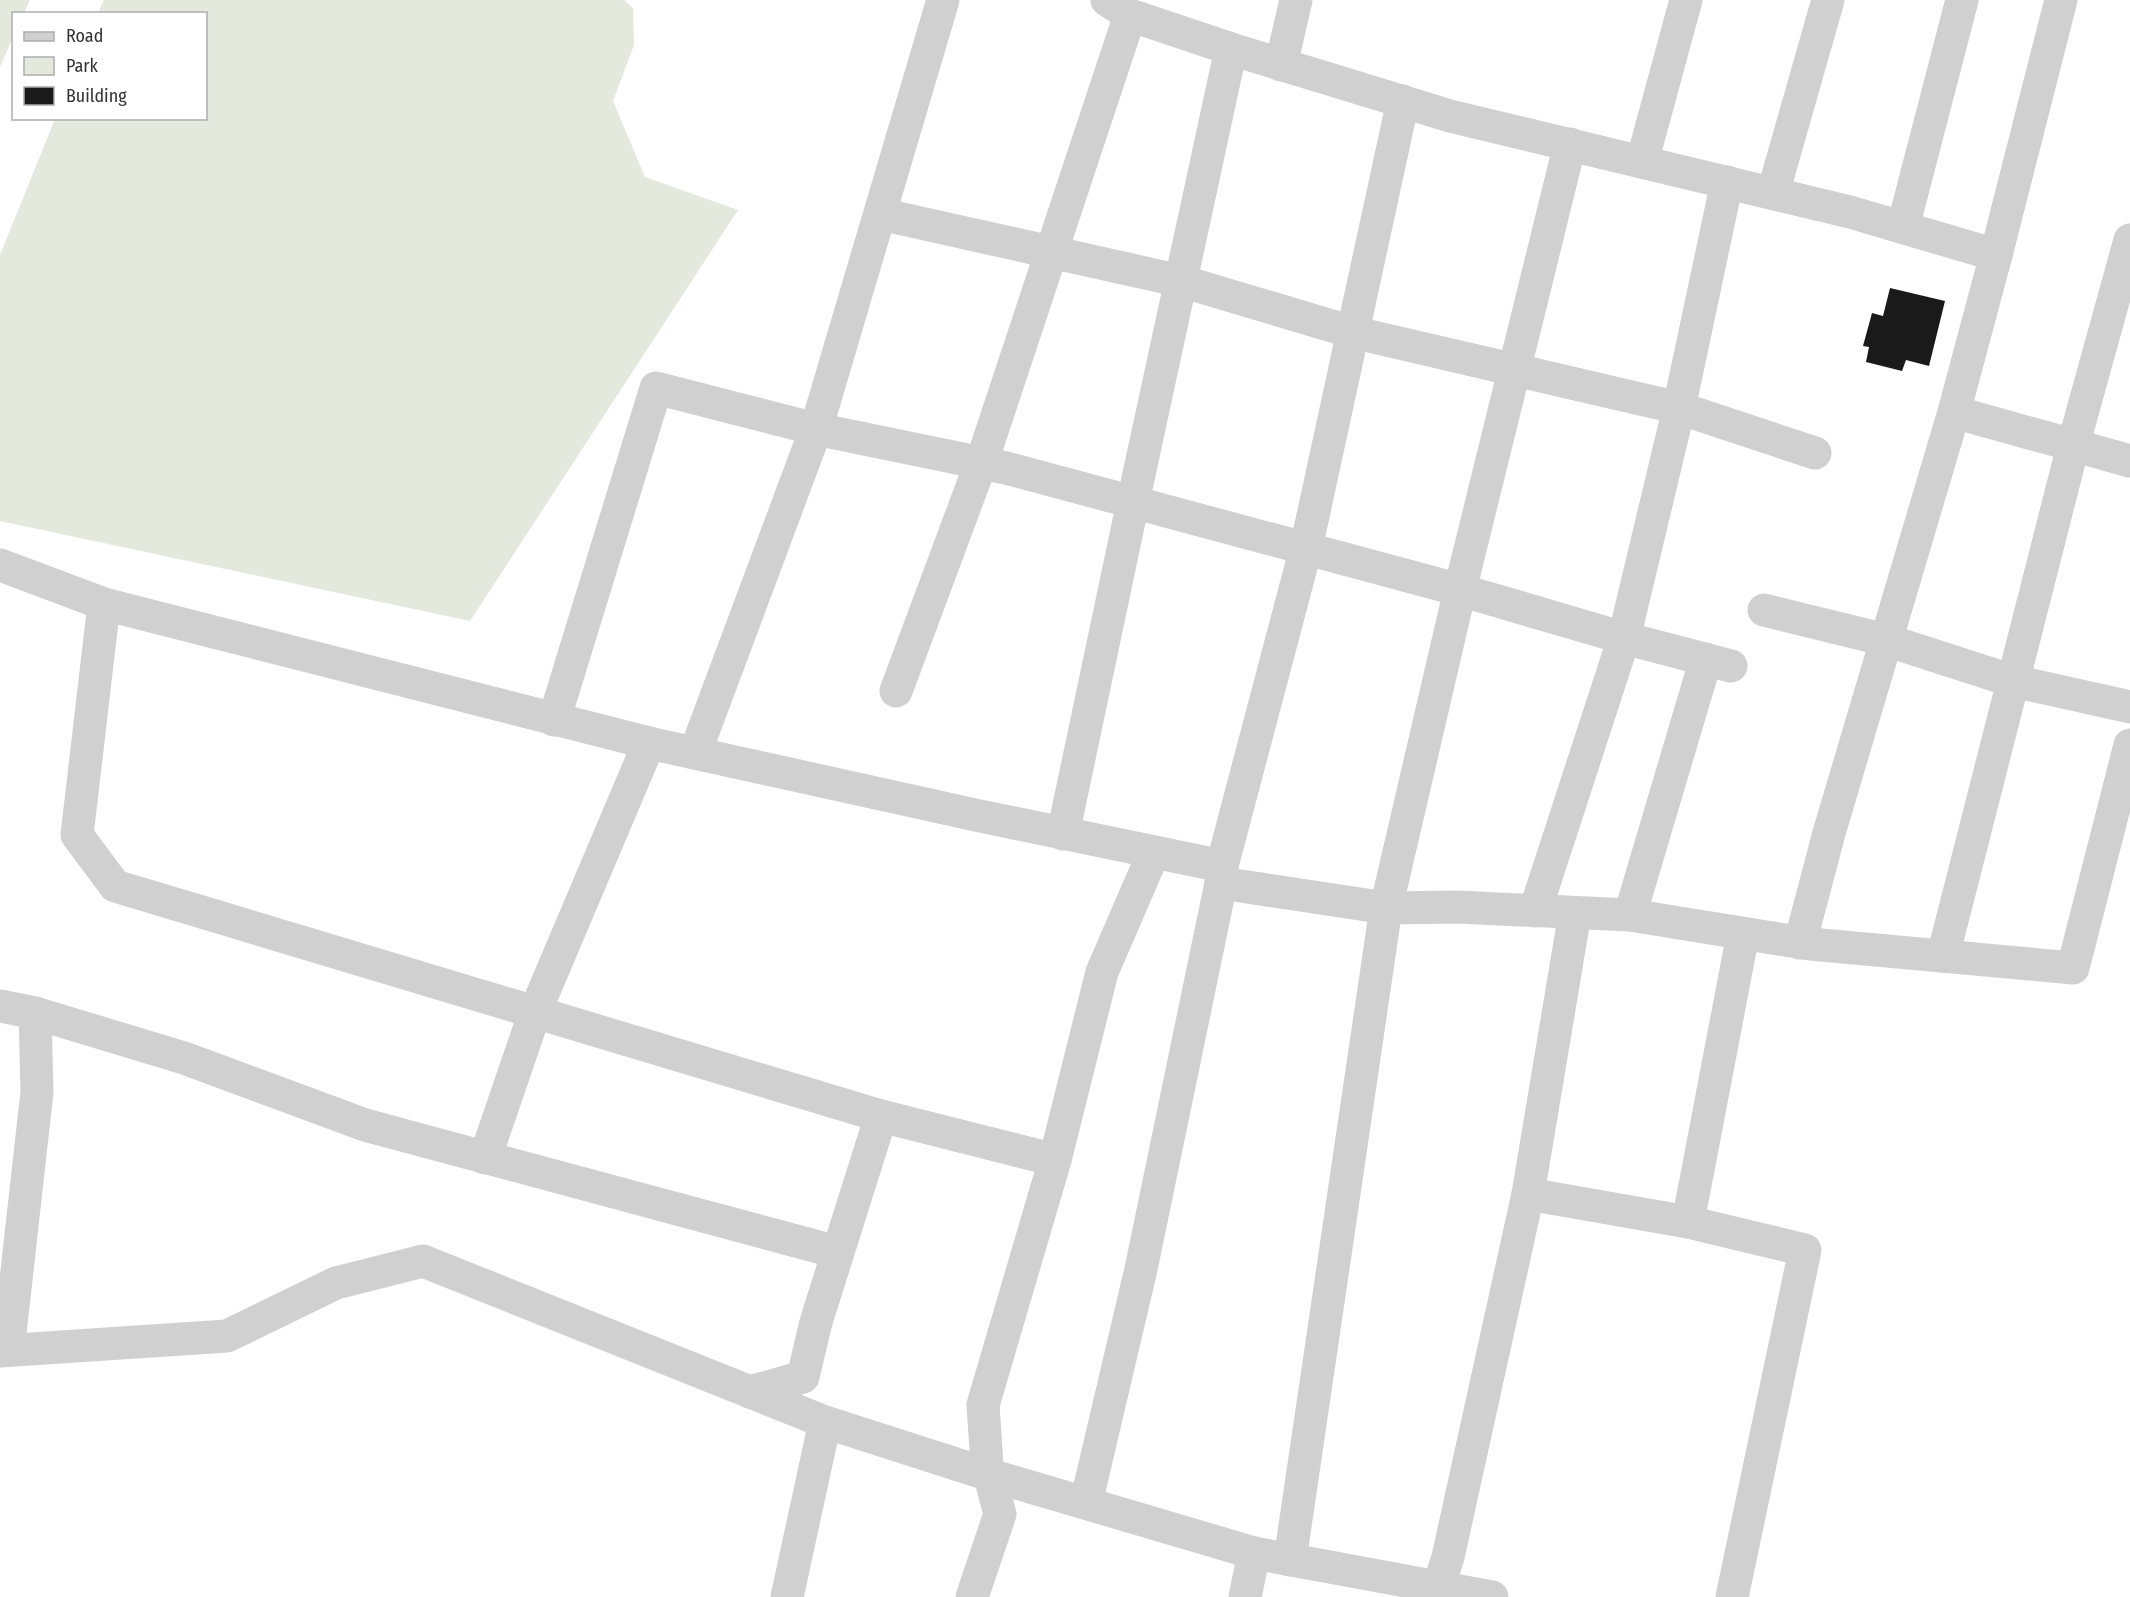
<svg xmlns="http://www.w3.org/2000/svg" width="2130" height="1597" viewBox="0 0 2130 1597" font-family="'Fira Sans Condensed',sans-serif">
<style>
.green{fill:#e3e9dd}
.building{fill:#1a1a1a}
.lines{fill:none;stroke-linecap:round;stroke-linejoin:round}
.minor{stroke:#d0d0d0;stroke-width:33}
</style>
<rect width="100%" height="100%" fill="#fff"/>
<g class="green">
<polygon points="0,0 30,0 24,13 14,14 13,37 0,67"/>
<polygon points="104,0 624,0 633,8 634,45 613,101 645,177 738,210 470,621 0,521 0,255 55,119 206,118 206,14 98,13"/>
</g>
<polygon class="building" points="1890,288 1945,301 1929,366 1906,360 1902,371 1866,362 1869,347 1863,346 1872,313 1883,316"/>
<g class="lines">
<g class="minor">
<polyline points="1107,0 1130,15 1231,49 1450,116 1850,212 1996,255 1954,412 2130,461"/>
<polyline points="1281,65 1296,0"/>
<polyline points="1642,162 1686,0"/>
<polyline points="1773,193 1828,0"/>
<polyline points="880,214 1181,281 1352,332 1679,408 1815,453"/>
<polyline points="1903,227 1962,0"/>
<polyline points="1996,255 2061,0"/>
<polyline points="0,565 104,604"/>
<polyline points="1764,610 1886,640 2013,681 2130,707"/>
<polyline points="896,691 985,452 1130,15"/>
<polyline points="554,720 656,388 816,429 1006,468 1460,590 1624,638 1679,408 1727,182"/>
<polyline points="695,753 816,429 943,0"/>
<polyline points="1063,834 1133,502 1231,49"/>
<polyline points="1222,866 1306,548 1403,101"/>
<polyline points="1535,911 1624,638 1731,666"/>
<polyline points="1630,915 1706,659"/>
<polyline points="1800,943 1829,833 1954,412"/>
<polyline points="1943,956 2073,446 2130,240"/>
<polyline points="0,1006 35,1013 184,1058 365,1125 837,1252"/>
<polyline points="485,1158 535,1012 649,743"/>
<polyline points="1055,1160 881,1116 115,886 77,835 104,604 649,743 980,816 1222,866 1221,883 1386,908 1457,907 1630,915 1810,944 2073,968 2130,745"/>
<polyline points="1528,1194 1688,1222 1805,1250 1732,1597"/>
<polyline points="1688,1222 1743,934"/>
<polyline points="6,1350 10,1333 37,1092 35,1013"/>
<polyline points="0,1351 227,1336 336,1283 423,1261 825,1422 990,1475 1254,1553 1492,1597"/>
<polyline points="750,1392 803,1377 816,1322 881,1116"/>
<polyline points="1086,1503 1141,1269 1221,883"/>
<polyline points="1290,1560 1386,908 1460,590 1570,144"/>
<polyline points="787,1597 825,1422"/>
<polyline points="972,1597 1000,1514 987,1465 983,1405 1055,1160 1102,972 1154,852"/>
<polyline points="1245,1597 1254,1553"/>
<polyline points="1435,1597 1448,1557 1528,1194 1575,913"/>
</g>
</g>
<rect x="12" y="12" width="195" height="108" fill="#ffffff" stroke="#adadad" stroke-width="1.5"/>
<rect x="24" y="32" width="30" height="9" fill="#d0d0d0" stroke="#adadad" stroke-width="1.5"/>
<text x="66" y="42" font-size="18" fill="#333333">Road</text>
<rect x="24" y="57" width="30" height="18" fill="#e3e9dd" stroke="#adadad" stroke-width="1.5"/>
<text x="66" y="72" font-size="18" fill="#333333">Park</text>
<rect x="24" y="87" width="30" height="18" fill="#1a1a1a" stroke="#adadad" stroke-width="1.5"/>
<text x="66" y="102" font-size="18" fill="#333333">Building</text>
</svg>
